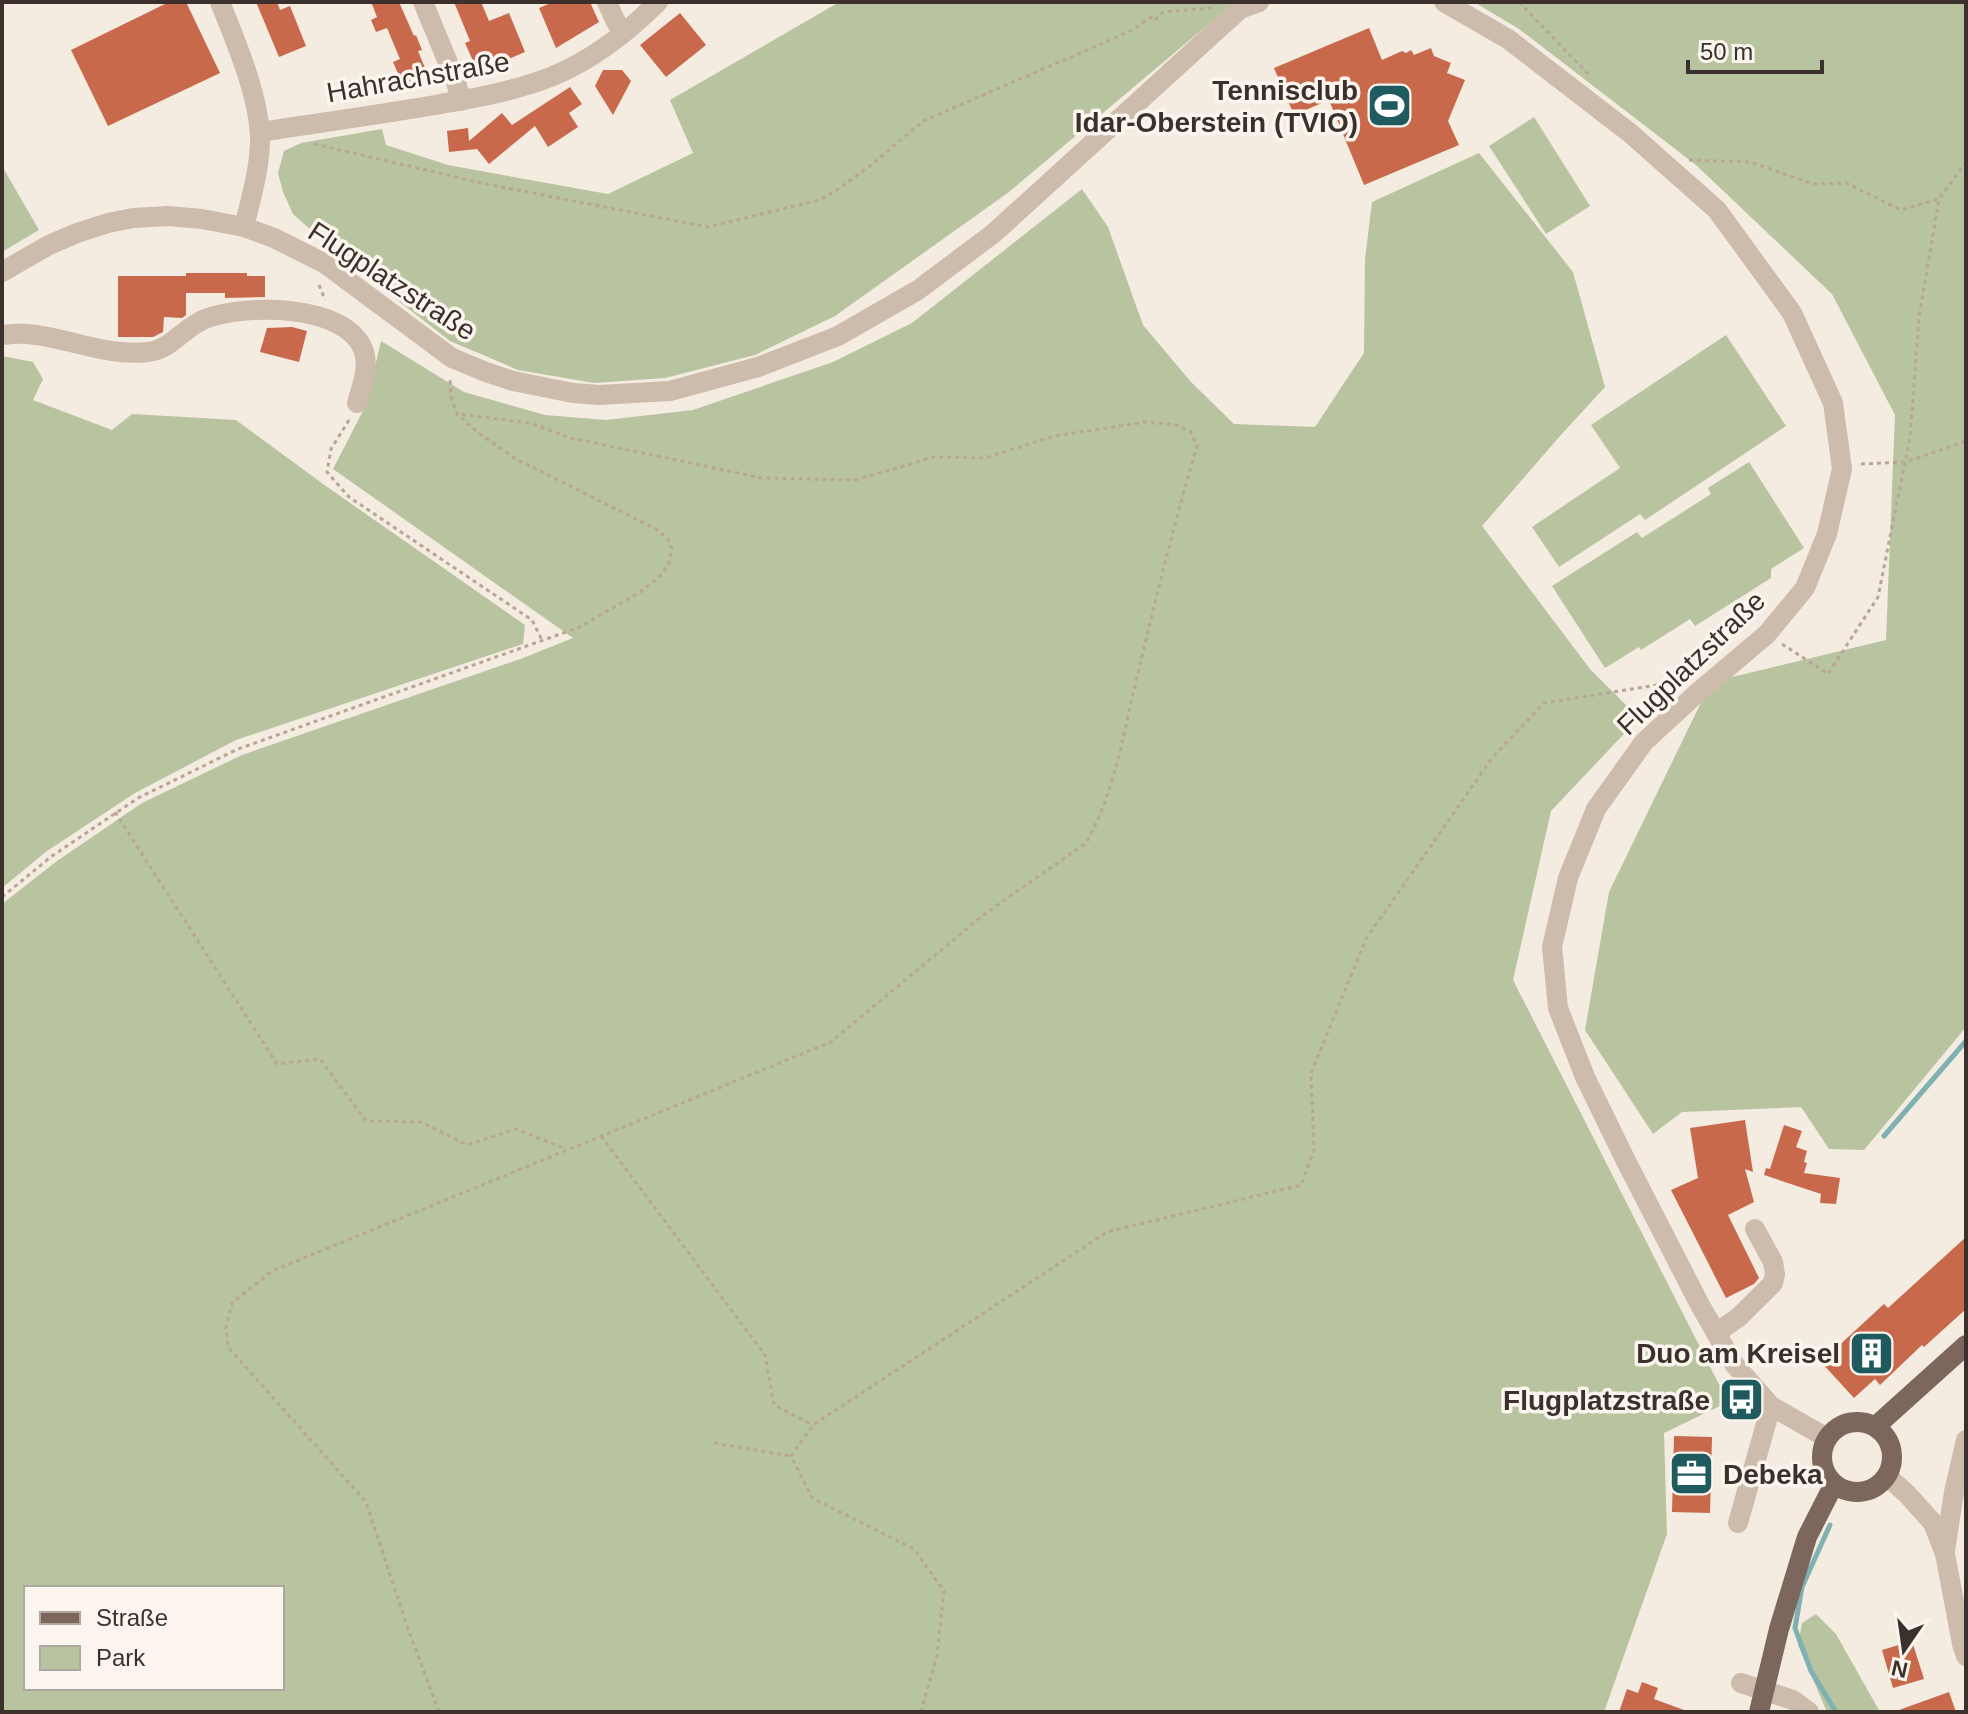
<svg xmlns="http://www.w3.org/2000/svg" width="1968" height="1714" viewBox="0 0 1968 1714" font-family="Arial,sans-serif">
<style>
.green{fill:#b8c4a0;fill-rule:evenodd}
.lines{fill:none;stroke-linecap:round;stroke-linejoin:round}
.stream{stroke:#7fb0b2;stroke-width:5}
.building{fill:#c8694b}
.path{stroke:#b9a596;stroke-width:3;stroke-dasharray:4 4;stroke-linecap:butt}
.minor{stroke:#cdbbac;stroke-width:20}
.major{stroke:#7d675c;stroke-width:20}
.labels{text-anchor:middle;dominant-baseline:central;stroke-width:7;stroke-linejoin:round;paint-order:stroke}
.street-label{font-size:28px;fill:#3b302b;stroke:#fbf5ee}
.poi-label{font-size:28px;font-weight:bold;fill:#3b302b;stroke:#fbf5ee;text-anchor:end}
</style>
<rect width="100%" height="100%" fill="#f4ebe1"/>
<g class="green">
<polygon points="835,2 1235,2 1009,192 835,316 755,355 665,378 594,383 518,370 450,341 338,254 293,214 283,192 278,173 284,151 301,143 382,129 386,145 448,165 608,194 693,153 670,100 836,4"/>
<polygon points="1474,2 1966,2 1966,1027 1864,1150 1829,1149 1801,1107 1682,1112 1653,1134 1585,1030 1609,892 1711,682 1886,640 1895,415 1832,294 1696,165 1519,29"/>
<polygon points="1534,117 1590,206 1546,234 1489,146"/>
<path d="M 1479,153 L 1573,272 L 1605,387 L 1560,436 L 1482,526 L 1590,669 L 1639,718 L 1551,811 L 1513,980 L 1728,1402 L 1664,1433 L 1667,1534 L 1604,1712 L 2,1712 L 2,904 L 57,861 L 142,803 L 242,755 L 523,658 L 573,638 L 333,469 L 366,405 L 381,341 L 464,392 L 545,415 L 606,420 L 693,410 L 833,362 L 912,323 L 1082,189 L 1108,227 L 1143,325 L 1191,382 L 1234,424 L 1315,427 L 1364,353 L 1365,259 L 1372,202 ZM 26,1588 L 282,1588 L 282,1688 L 26,1688 Z"/>
<polygon points="2,166 39,230 2,252"/>
<polygon points="1726,335 1786,426 1645,520 1640,514 1559,567 1532,527 1620,468 1591,425"/>
<polygon points="2,356 33,362 43,379 33,400 112,430 132,414 236,420 323,484 525,625 523,644 236,740 135,793 47,851 2,888"/>
<polygon points="1749,462 1804,548 1771,569 1771,578 1695,626 1690,619 1641,650 1639,647 1605,668 1552,586 1637,532 1642,538 1711,494 1708,488"/>
<polygon points="1816,1614 1836,1634 1880,1712 1827,1712 1798,1645 1802,1623"/>
</g>
<g class="lines">
<g class="stream">
<polyline points="1884,1136 1966,1041"/>
<polyline points="1830,1525 1802,1587 1795,1628 1811,1671 1836,1712"/>
</g>
</g>
<g class="building">
<polygon points="169,2 186,2 220,73 108,126 71,50"/>
<polygon points="256,2 277,2 280,10 290,6 306,46 279,57"/>
<polygon points="371,2 399,2 414,36 416,35 422,50 418,51 428,75 403,85 393,62 400,59 387,28 376,32 371,20 377,17"/>
<polygon points="454,2 481,2 489,21 509,13 525,52 478,72 465,43 470,41"/>
<polygon points="553,2 590,2 599,22 556,48 539,8"/>
<polygon points="680,13 706,45 666,77 640,45"/>
<polygon points="1369,28 1382,60 1402,51 1406,53 1411,50 1414,55 1431,48 1434,56 1451,63 1447,73 1465,80 1448,121 1459,145 1364,185 1329,100 1294,115 1274,68"/>
<polygon points="603,70 622,70 631,81 613,115 595,86"/>
<polygon points="570,87 582,104 569,113 578,127 548,147 535,126 489,164 477,149 449,152 447,131 468,128 469,141 502,113 512,125"/>
<polygon points="186,273 247,273 247,276 265,276 265,297 225,298 225,293 186,293 186,315 182,318 164,317 163,332 153,337 118,337 118,276 186,276"/>
<polygon points="292,327 307,331 299,362 260,352 267,328"/>
<polygon points="1745,1120 1753,1172 1745,1169 1754,1202 1728,1215 1759,1278 1754,1284 1726,1298 1671,1190 1698,1178 1690,1128"/>
<polygon points="1784,1125 1802,1131 1796,1147 1807,1151 1804,1162 1807,1163 1804,1173 1840,1178 1836,1204 1820,1203 1821,1194 1764,1175 1766,1168 1770,1169"/>
<polygon points="1966,1237 1966,1309 1924,1347 1922,1345 1880,1385 1875,1379 1854,1398 1821,1362 1884,1304 1888,1308"/>
<polygon points="1674,1436 1712,1437 1710,1513 1672,1512"/>
<polygon points="1912,1641 1924,1679 1893,1688 1882,1650"/>
<polygon points="1642,1682 1658,1688 1654,1699 1684,1710 1684,1712 1619,1712 1627,1689 1638,1693"/>
<polygon points="1949,1692 1956,1712 1900,1712 1899,1710"/>
</g>
<g class="lines">
<g class="path">
<polyline points="1519,2 1591,77"/>
<polyline points="314,144 486,184 708,227 819,200 834,192 870,166 923,121 1108,41 1132,30 1153,16 1156,19 1163,12 1212,8"/>
<polyline points="1689,160 1750,162 1813,184 1846,183 1901,210 1938,199"/>
<polyline points="319,285 325,300"/>
<polyline points="349,420 331,449 327,472 349,497 532,620 543,642"/>
<polyline points="1861,464 1906,462 1966,441"/>
<polyline points="1782,644 1828,674 1878,597 1910,438 1919,317 1939,199 1966,162"/>
<polyline points="115,812 277,1064 320,1059 366,1121 421,1122 467,1145 516,1129 566,1149"/>
<polyline points="2,897 52,856 138,798 238,749 580,627 640,592 661,575 669,563 672,548 668,539 656,529 516,459 477,432 457,414 451,397 450,378"/>
<polyline points="601,1136 765,1355 774,1405 813,1425"/>
<polyline points="714,1443 791,1456"/>
<path d="M 439,1712 L 408,1629 L 366,1502 L 228,1347 L 226,1327 L 232,1303 L 272,1271 L 831,1042 L 982,916 L 1086,843 C 1115,792 1124,730 1138,673 C 1156,597 1175,521 1197,446 L 1190,431 L 1177,425 L 1145,422 L 1055,436 L 985,458 L 934,457 L 855,480 L 762,478 L 571,438 L 530,423 L 457,414"/>
<polyline points="921,1712 937,1655 944,1591 914,1549 812,1498 791,1456 813,1425 1107,1232 1301,1185 1314,1150 1311,1073 1366,939 1492,758 1544,703 1657,685 1714,653"/>
</g>
<g class="minor">
<path d="M 220,2 C 236,43 257,90 260,134 C 261,165 251,198 244,227"/>
<polyline points="423,2 456,82 461,101"/>
<polyline points="607,2 615,20 623,33"/>
<polyline points="1444,2 1508,39 1630,133 1717,210 1792,313 1833,403 1842,469 1827,534 1805,588 1767,634 1695,695 1644,742 1596,809 1568,878 1552,947 1558,1008 1585,1077 1626,1161 1700,1305 1734,1364 1771,1406 1827,1438"/>
<path d="M 260,132 C 318,123 377,115 435,105 C 475,98 516,91 553,76 C 592,60 629,31 658,2"/>
<polyline points="2,272 49,245 77,233 108,223 133,218 168,216 202,219 244,227 274,238 324,263 452,358 486,372 513,381 573,393 599,395 670,391 758,367 838,336 918,290 994,233 1240,9 1259,2"/>
<path d="M 2,335 C 10,334 19,333 27,334 C 67,337 106,357 148,352 C 171,350 184,327 205,319 C 243,304 344,303 363,349 C 370,366 362,385 357,403"/>
<polyline points="1716,1333 1739,1317 1773,1283 1775,1274 1773,1262 1755,1229"/>
<polyline points="1887,1476 1907,1494 1933,1523 1945,1554 1962,1644 1966,1656"/>
<polyline points="1738,1523 1771,1406"/>
<polyline points="1945,1551 1954,1492 1966,1440"/>
<polyline points="1741,1683 1793,1700 1809,1712"/>
</g>
<g class="major">
<circle cx="1857" cy="1457" r="35"/>
<polyline points="1876,1426 1966,1345"/>
<polyline points="1759,1712 1779,1629 1807,1537 1834,1484"/>
</g>
</g>
<defs>
<symbol id="stadium-square" viewBox="-11 -11 22 22"><rect x="-9" y="-9" width="18" height="18" rx="4" fill="#1f5a5e" stroke="#fbf5ee"/><path d="M0-5a6.5 5 0 1 0 0 10a6.5 5 0 1 0 0-10ZM-3.5-1.8h7v3.6h-7Z" fill="#fff"/></symbol>
<symbol id="building-square" viewBox="-11 -11 22 22"><rect x="-9" y="-9" width="18" height="18" rx="4" fill="#1f5a5e" stroke="#fbf5ee"/><path d="M-4-6H4V6H1V3H-1V6H-4ZM-2.5-4.3h1.7v1.8h-1.7ZM.8-4.3h1.7v1.8H.8ZM-2.5-1h1.7V.8h-1.7ZM.8-1h1.7V.8H.8Z" fill="#fff"/></symbol>
<symbol id="bus-square" viewBox="-11 -11 22 22"><rect x="-9" y="-9" width="18" height="18" rx="4" fill="#1f5a5e" stroke="#fbf5ee"/><path d="M-5-6H5V4H4V6H2V4H-2V6H-4V4H-5ZM-3.5-4V0h7V-4ZM-3.5 1.2v1.5H-2V1.2ZM2 1.2v1.5H3.5V1.2Z" fill="#fff"/></symbol>
<symbol id="office-square" viewBox="-11 -11 22 22"><rect x="-9" y="-9" width="18" height="18" rx="4" fill="#1f5a5e" stroke="#fbf5ee"/><path d="M-6-3h4V-5.5h4V-3h4V5H-6ZM-1-4.5V-3h2v-1.5ZM-6 0V1H6V0Z" fill="#fff"/></symbol>
</defs>
<g fill-rule="evenodd">
<use href="#stadium-square" x="1364" y="80" width="51" height="51"/>
<use href="#building-square" x="1846" y="1328" width="51" height="51"/>
<use href="#bus-square" x="1716" y="1374" width="51" height="51"/>
<use href="#office-square" x="1666" y="1448" width="51" height="51"/>
</g>
<g class="labels">
<g class="street-label">
<text transform="translate(418 77) rotate(-10)">Hahrachstraße</text>
<text transform="translate(392 281) rotate(33)">Flugplatzstraße</text>
<text transform="translate(1691 663) rotate(-44)">Flugplatzstraße</text>
</g>
<g class="poi-label">
<text x="1358" y="90">Tennisclub<tspan x="1358" dy="32">Idar-Oberstein (TVIO)</tspan></text>
<text x="1840" y="1353">Duo am Kreisel</text>
<text x="1710" y="1400">Flugplatzstraße</text>
<text x="1723" y="1474" text-anchor="start">Debeka</text>
</g>
</g>
<rect width="1968" height="1714" fill="none" stroke="#3b302b" stroke-width="8"/>
<rect x="24" y="1586" width="260" height="104" fill="#fbf5ee" stroke="#aea6a0" stroke-width="2"/>
<rect x="40" y="1612" width="40" height="12" fill="#7d675c" stroke="#aea6a0" stroke-width="2"/>
<text x="96" y="1626" font-size="24" fill="#3b302b">Straße</text>
<rect x="40" y="1646" width="40" height="24" fill="#b8c4a0" stroke="#aea6a0" stroke-width="2"/>
<text x="96" y="1666" font-size="24" fill="#3b302b">Park</text>
<g transform="translate(1904 1650) rotate(193)" stroke="#fbf5ee" stroke-width="6" paint-order="stroke">
<path d="M0-6L14 30L0 20L-14 30Z" fill="#3b302b"/>
<text y="-12" font-size="22" font-weight="bold" text-anchor="middle" fill="#3b302b">N</text>
</g>
<path d="M1688 60v12h134v-12" fill="none" stroke="#3b302b" stroke-width="4"/>
<text x="1700" y="60" font-size="24" fill="#3b302b" stroke="#fbf5ee" stroke-width="6" paint-order="stroke">50 m</text>
</svg>
